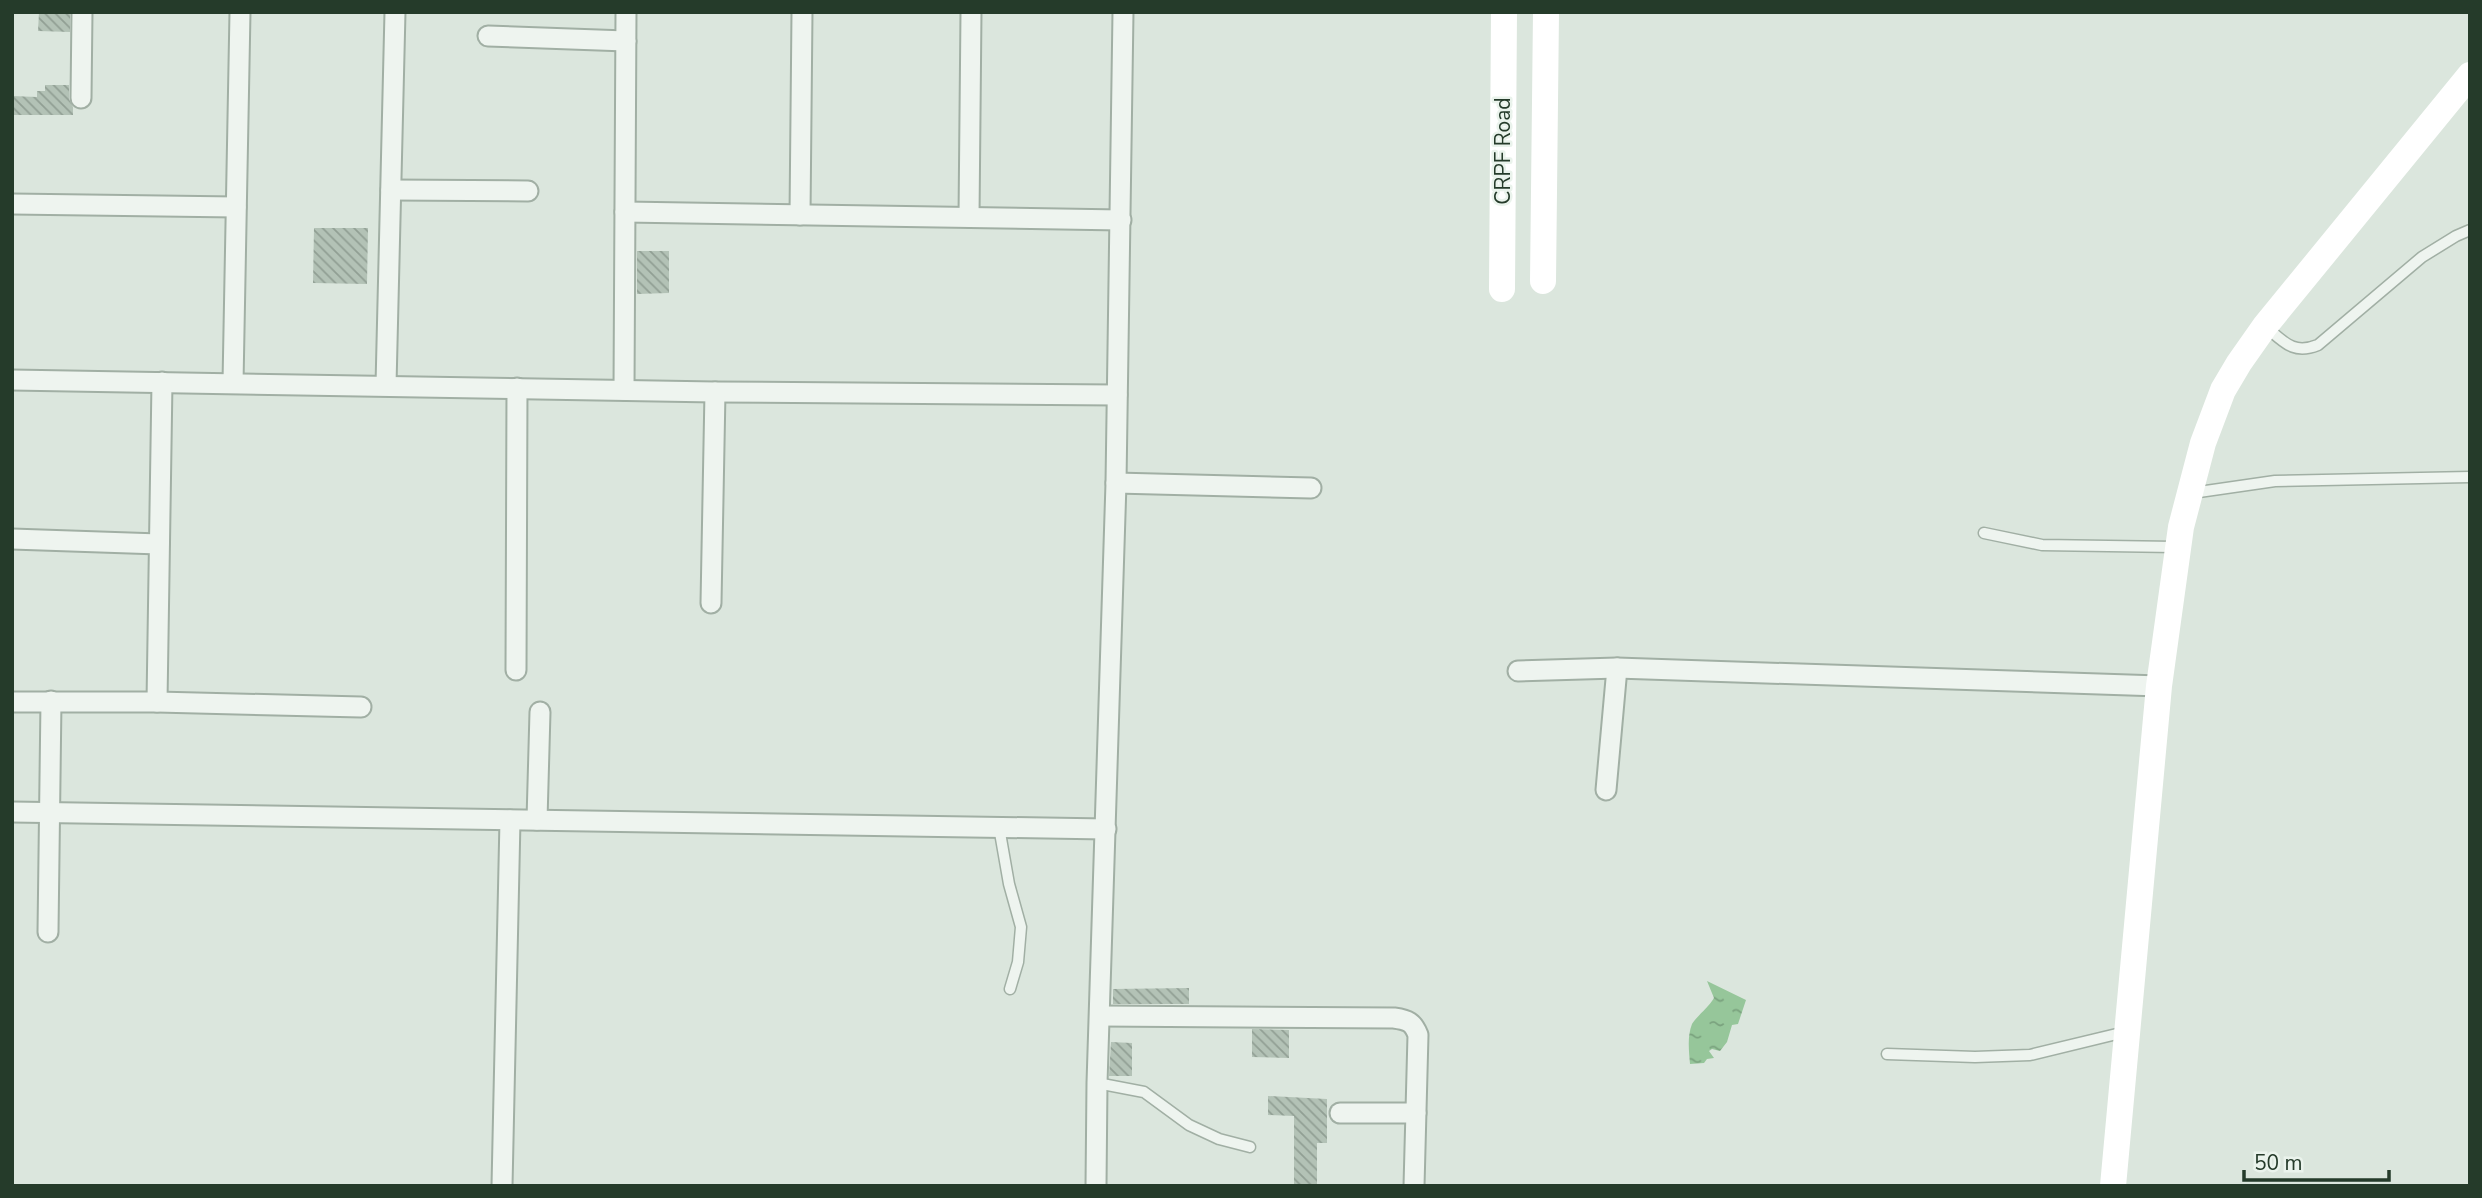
<svg xmlns="http://www.w3.org/2000/svg" width="2482" height="1198" viewBox="0 0 2482 1198" font-family="'Nunito Sans',sans-serif">
<style>
.water{fill:url(#water-ripples)}
.building{fill:url(#building-back-hatch)}
.lines{fill:none;stroke-linecap:round;stroke-linejoin:round}
.lane-casing{stroke:#a1afa4;stroke-width:13}
.street-casing{stroke:#a1afa4;stroke-width:23}
.lane{stroke:#eef4ef;stroke-width:10}
.street{stroke:#eef4ef;stroke-width:19}
.secondary{stroke:#fff;stroke-width:26}
.labels{text-anchor:middle;dominant-baseline:central;stroke-width:5;stroke-linejoin:round;paint-order:stroke}
.street-label{font-size:21px;fill:#253b2a;stroke:#eaf3ec}
</style>
<defs>
<pattern id="water-ripples" width="26" height="14" patternUnits="userSpaceOnUse" patternTransform="scale(1.75)"><rect width="26" height="14" fill="#96c69a"/><path d="M2 4q2-2 4 0t4 0M15 11q2-2 4 0t4 0" fill="none" stroke="#7aa27e"/></pattern>
<pattern id="building-back-hatch" width="6" height="6" patternUnits="userSpaceOnUse" patternTransform="scale(1.75)"><rect width="6" height="6" fill="#b3c2b6"/><path d="M-1 5l2 2M0 0l6 6M5-1l2 2" fill="none" stroke="#919f94"/></pattern>
</defs>
<rect width="100%" height="100%" fill="#dbe6dd"/>
<path class="water" d="M 1707,981 L 1746,1000 L 1738,1024 L 1732,1025 L 1727,1042 L 1720,1051 L 1712,1049 L 1709,1051 L 1714,1058 L 1707,1059 L 1704,1063 L 1690,1064 C 1689,1052 1687,1036 1692,1024 C 1697,1016 1708,1008 1714,998 Z"/>
<g class="building">
<polygon points="39,12 70,12 70,32 38,31"/>
<polygon points="45,85 69,85 69,99 73,107 73,115 12,115 12,96 37,97 37,91 45,91"/>
<polygon points="314,228 368,228 367,284 313,283"/>
<polygon points="637,251 669,251 669,293 637,294"/>
<polygon points="1189,988 1189,1004 1113,1004 1113,989"/>
<polygon points="1252,1029 1289,1030 1289,1058 1252,1057"/>
<polygon points="1111,1042 1132,1043 1132,1076 1109,1076"/>
<polygon points="1268,1096 1327,1099 1327,1143 1317,1143 1317,1185 1294,1185 1294,1116 1268,1115"/>
</g>
<g class="lines">
<defs>
<g id="lane">
<path d="M 2265,326 C 2284,342 2293,355 2318,345 L 2422,257 L 2456,236 L 2470,230"/>
<polyline points="2192,493 2275,481 2470,477"/>
<polyline points="1984,533 2042,545 2175,547"/>
<polyline points="999,827 1009,884 1021,927 1018,962 1010,989"/>
<polyline points="1887,1054 1975,1057 2030,1055 2125,1032"/>
<polyline points="1097,1083 1144,1092 1189,1125 1219,1139 1250,1147"/>
</g>
<g id="street">
<polyline points="488,36 626,41"/>
<polyline points="81,98 82,12"/>
<polyline points="391,190 528,191"/>
<polyline points="12,204 236,207"/>
<polyline points="625,212 1121,220"/>
<polyline points="800,215 802,12"/>
<polyline points="969,217 971,12"/>
<polyline points="12,380 715,392 1117,395"/>
<polyline points="233,383 240,12"/>
<polyline points="386,385 395,12"/>
<polyline points="624,390 626,12"/>
<polyline points="1116,483 1311,488"/>
<polyline points="12,539 159,544"/>
<polyline points="711,603 715,392"/>
<polyline points="516,670 517,388"/>
<polyline points="1518,671 1617,668 2159,686"/>
<polyline points="12,702 157,702 361,707"/>
<polyline points="157,702 162,382"/>
<polyline points="1606,790 1617,668"/>
<polyline points="12,812 1106,829"/>
<polyline points="537,820 540,712"/>
<polyline points="48,932 51,701"/>
<path d="M 1100,1016 L 1394,1018 C 1408,1020 1413,1022 1418,1035 L 1414,1186"/>
<polyline points="1340,1113 1416,1113"/>
<polyline points="502,1186 510,820"/>
<polyline points="1096,1186 1097,1083 1116,483 1123,12"/>
</g>
</defs>
<use href="#lane" class="lane-casing"/>
<use href="#street" class="street-casing"/>
<use href="#lane" class="lane"/>
<use href="#street" class="street"/>
<g class="secondary">
<polyline points="1543,281 1546,12"/>
<polyline points="1502,289 1504,12"/>
<polyline points="2113,1186 2159,686 2181,527 2203,443 2223,390 2239,363 2265,326 2470,75"/>
</g>
</g>
<g class="labels">
<g class="street-label">
<text transform="translate(1503 151) rotate(-90)">CRPF Road</text>
</g>
</g>
<rect width="2482" height="1198" fill="none" stroke="#253b2a" stroke-width="28"/>
<path d="M2244 1170v10h145v-10" fill="none" stroke="#253b2a" stroke-width="3.5"/>
<text x="2254" y="1170" font-size="21" fill="#253b2a" stroke="#eaf3ec" stroke-width="5" paint-order="stroke">50 m</text>
</svg>
